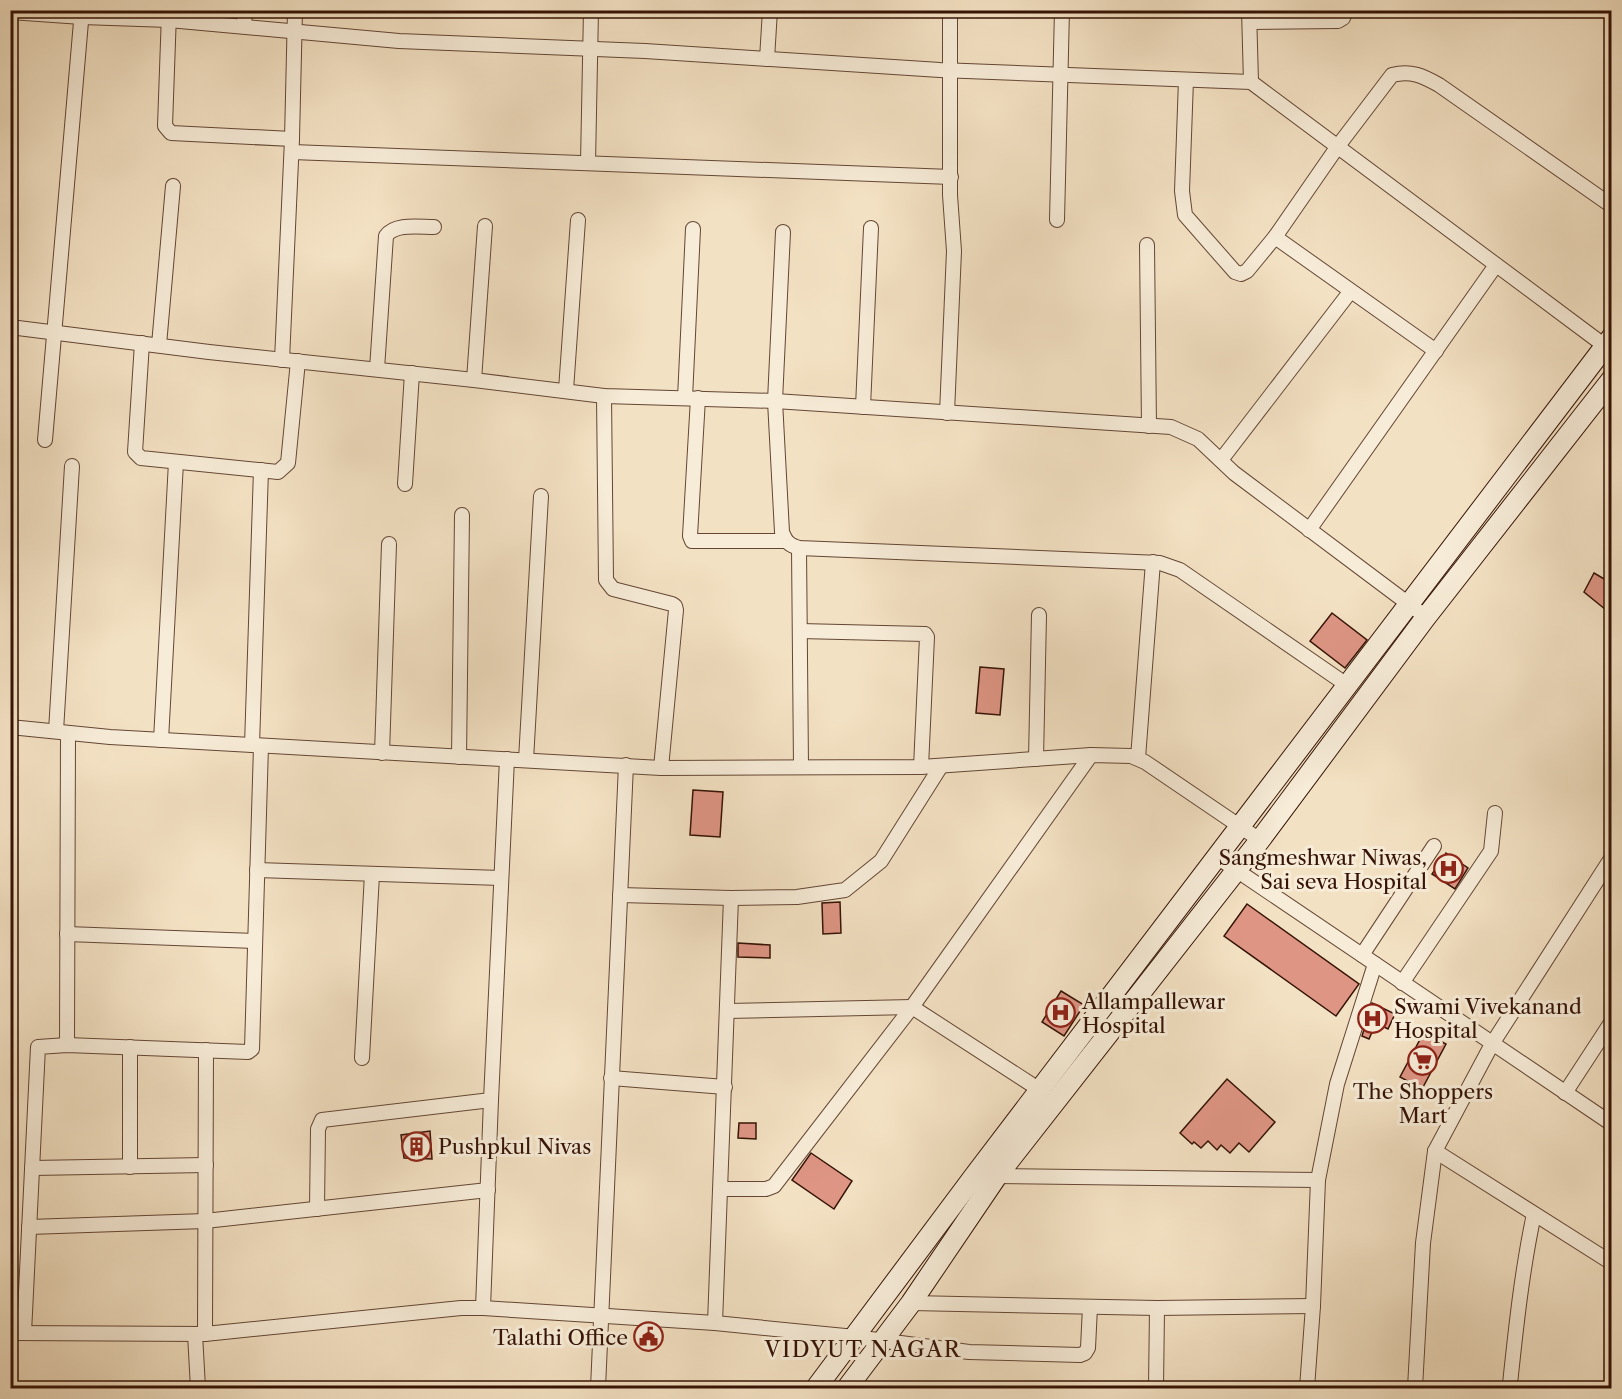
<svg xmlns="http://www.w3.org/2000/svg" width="1622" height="1399" viewBox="0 0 1622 1399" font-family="'Libre Caslon Text',serif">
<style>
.building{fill:#de9584;stroke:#351305;stroke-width:1.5}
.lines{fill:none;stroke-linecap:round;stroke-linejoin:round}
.street-casing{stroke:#644634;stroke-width:16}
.secondary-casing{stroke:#351305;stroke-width:22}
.street{stroke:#f7ecd8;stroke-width:14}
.secondary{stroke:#f7ecd8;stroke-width:20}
.labels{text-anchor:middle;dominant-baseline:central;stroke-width:6;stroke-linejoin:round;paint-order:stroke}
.poi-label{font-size:21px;fill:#351305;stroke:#f7ecd8;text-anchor:start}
.neighbourhood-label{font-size:22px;letter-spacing:1.5px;fill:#351305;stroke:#f7ecd8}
</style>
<rect width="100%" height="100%" fill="#f3e1c3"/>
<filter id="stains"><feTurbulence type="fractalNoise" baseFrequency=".00333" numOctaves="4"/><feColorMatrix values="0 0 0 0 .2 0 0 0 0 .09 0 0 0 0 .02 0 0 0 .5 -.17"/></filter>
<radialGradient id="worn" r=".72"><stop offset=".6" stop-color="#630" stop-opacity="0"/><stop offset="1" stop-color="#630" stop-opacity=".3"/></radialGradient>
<g class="building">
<polygon points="1594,573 1611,583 1611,614 1584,592"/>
<polygon points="1332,613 1367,640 1345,668 1310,641"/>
<polygon points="980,667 1004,669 1000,715 976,713"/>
<polygon points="693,790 723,792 720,837 690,835"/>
<polygon points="1446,853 1468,868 1455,889 1432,874"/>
<polygon points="840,902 841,933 823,934 822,903"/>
<polygon points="1247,904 1359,984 1336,1016 1224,936"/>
<polygon points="738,943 770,945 770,958 738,957"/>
<polygon points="1061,991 1084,1005 1064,1036 1042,1022"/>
<polygon points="1372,1003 1395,1014 1388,1029 1376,1023 1369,1039 1362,1036"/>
<polygon points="1424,1032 1446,1044 1422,1089 1400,1077"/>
<polygon points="1227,1079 1275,1122 1249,1152 1239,1143 1230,1153 1221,1145 1217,1150 1208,1141 1201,1148 1194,1142 1192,1144 1180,1133"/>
<polygon points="739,1123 756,1123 756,1139 738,1138"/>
<polygon points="430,1131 432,1159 404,1158 401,1135"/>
<polygon points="811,1153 852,1181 834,1209 792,1180"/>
</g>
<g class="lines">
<defs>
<g id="street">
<polyline points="1249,10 1251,82"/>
<polyline points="10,12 82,17 169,20 399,41 645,51 940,70 1251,82 1605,346"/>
<polyline points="169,13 165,126 171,133 292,139"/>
<polyline points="1250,22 1338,21 1343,18 1346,10"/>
<polyline points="244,26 245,10"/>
<polyline points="767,59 770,10"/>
<path d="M 1186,80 L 1182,191 L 1185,215 L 1235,272 L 1241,274 L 1247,271 L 1275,237 L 1338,146 L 1392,75 C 1411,70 1423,76 1439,85 L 1612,206"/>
<polyline points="292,152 951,177"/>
<polyline points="588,163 591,10"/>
<polyline points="1057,220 1062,10"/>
<path d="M 783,232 L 775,401 L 782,532 C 786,542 789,545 799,548 L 1160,563 L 1180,570 L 1347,685"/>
<polyline points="1275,237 1436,351"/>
<polyline points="1147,245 1149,426"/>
<polyline points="10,327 209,352 474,380 604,396 775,401 1171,427 1198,439 1234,473 1426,617"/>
<polyline points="142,343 135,452 141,458 278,472 288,463 298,361"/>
<polyline points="159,345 173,186"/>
<polyline points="282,360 292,139 295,10"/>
<path d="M 377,369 L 386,236 C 395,223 419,227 434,227"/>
<polyline points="474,380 485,226"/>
<polyline points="566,390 578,220"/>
<polyline points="604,396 606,580 613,589 672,604 675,606 676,610 661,768"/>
<polyline points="685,398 693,229"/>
<polyline points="698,398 690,536 692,541 785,541"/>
<polyline points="863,407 871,228"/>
<polyline points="947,413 954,251 950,195 950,10"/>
<polyline points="45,440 82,10"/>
<polyline points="1221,460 1350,292"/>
<polyline points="405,484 412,373"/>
<polyline points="1309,530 1496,265"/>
<polyline points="799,548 801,767"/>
<polyline points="800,631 925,634 927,637 921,767"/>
<polyline points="10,727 110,737 661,768 921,767 1091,755 1131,756 1145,762 1260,840"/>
<polyline points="56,731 72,466"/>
<polyline points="161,740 176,462"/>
<polyline points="252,745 261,470"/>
<polyline points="382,753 389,544"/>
<polyline points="459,757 462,515"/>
<polyline points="1138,758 1153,562"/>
<polyline points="1036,759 1039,615"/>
<polyline points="526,760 541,496"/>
<polyline points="1217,857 1612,1124"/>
<polyline points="257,870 501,878"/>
<polyline points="620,895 731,898 797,897 845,890 881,861 941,766"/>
<polyline points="67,934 255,941"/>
<polyline points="1362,955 1434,846"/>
<polyline points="1402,983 1491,851 1495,813"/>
<polyline points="727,1011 912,1007 1040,1090"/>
<polyline points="67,1045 68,733"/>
<polyline points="362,1058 372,874"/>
<polyline points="611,1078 725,1087"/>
<polyline points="1565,1093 1612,1021"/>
<polyline points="1435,1151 1612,1263"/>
<polyline points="130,1167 130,1047"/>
<polyline points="32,1168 206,1165"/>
<polyline points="993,1176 1318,1180"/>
<polyline points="721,1189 766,1189 774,1186 912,1007 1091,755"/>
<polyline points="317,1209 318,1129 322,1120 491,1100"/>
<polyline points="29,1227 205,1221 488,1190"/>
<polyline points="911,1303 1157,1308 1313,1306"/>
<polyline points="483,1308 491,1100 507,759"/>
<polyline points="715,1323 731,898"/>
<polyline points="10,1333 205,1334 461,1308 483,1308 715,1323 855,1337 969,1352 1080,1355 1085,1353 1088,1348 1090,1307"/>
<polyline points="24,1333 38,1047 67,1045 248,1052 252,1049 261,746"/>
<polyline points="195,1334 198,1388"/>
<polyline points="205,1334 206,1050"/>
<path d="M 1510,1384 C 1516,1327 1522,1270 1534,1214"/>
<polyline points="598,1388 626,765"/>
<polyline points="1156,1388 1157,1308"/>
<polyline points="1307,1388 1313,1306 1318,1180 1337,1084 1375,964"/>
<polyline points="1415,1388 1423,1243 1435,1151 1492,1044 1612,857"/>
</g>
<g id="secondary">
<polyline points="816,1388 975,1175 1612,337"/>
<polyline points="847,1388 911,1303 997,1176 1260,840 1426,617 1612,379"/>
</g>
</defs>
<use href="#street" class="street-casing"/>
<use href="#secondary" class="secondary-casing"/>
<use href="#street" class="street"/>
<use href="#secondary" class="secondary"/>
</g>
<defs>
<symbol id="hospital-ring" viewBox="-11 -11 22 22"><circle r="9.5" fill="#f7ecd8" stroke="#8f2418" stroke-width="1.5"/><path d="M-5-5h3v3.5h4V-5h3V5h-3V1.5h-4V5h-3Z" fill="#8f2418"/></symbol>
<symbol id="supermarket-ring" viewBox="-11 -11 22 22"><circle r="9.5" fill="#f7ecd8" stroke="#8f2418" stroke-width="1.5"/><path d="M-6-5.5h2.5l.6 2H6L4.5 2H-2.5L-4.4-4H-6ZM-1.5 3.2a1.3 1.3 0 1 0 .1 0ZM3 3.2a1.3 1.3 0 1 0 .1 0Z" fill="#8f2418"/></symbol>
<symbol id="building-ring" viewBox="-11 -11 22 22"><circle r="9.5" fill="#f7ecd8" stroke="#8f2418" stroke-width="1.5"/><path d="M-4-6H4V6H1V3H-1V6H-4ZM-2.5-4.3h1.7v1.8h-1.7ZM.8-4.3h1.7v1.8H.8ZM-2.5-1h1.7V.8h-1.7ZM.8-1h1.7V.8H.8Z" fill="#8f2418"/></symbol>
<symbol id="civic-ring" viewBox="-11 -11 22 22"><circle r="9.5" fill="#f7ecd8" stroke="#8f2418" stroke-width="1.5"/><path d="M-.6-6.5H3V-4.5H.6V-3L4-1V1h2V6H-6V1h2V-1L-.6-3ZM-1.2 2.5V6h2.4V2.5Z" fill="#8f2418"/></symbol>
</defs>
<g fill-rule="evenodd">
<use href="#hospital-ring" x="1432" y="852" width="33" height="33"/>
<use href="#hospital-ring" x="1044" y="996" width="33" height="33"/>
<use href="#hospital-ring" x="1356" y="1002" width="33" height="33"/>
<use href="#supermarket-ring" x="1406" y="1044" width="33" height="33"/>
<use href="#building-ring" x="400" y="1130" width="33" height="33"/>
<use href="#civic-ring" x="632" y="1320" width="33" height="33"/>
</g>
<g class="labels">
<g class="poi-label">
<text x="1427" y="857" text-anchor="end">Sangmeshwar Niwas,<tspan x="1427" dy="24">Sai seva Hospital</tspan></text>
<text x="1082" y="1001">Allampallewar<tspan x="1082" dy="24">Hospital</tspan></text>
<text x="1394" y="1006">Swami Vivekanand<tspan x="1394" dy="24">Hospital</tspan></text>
<text x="1423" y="1091" text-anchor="middle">The Shoppers<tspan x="1423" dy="24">Mart</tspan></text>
<text x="438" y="1146">Pushpkul Nivas</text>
<text x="628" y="1337" text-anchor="end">Talathi Office</text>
</g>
<g class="neighbourhood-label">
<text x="863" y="1349">VIDYUT NAGAR</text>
</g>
</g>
<rect width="1622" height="1399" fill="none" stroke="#f3e1c3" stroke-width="36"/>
<rect x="12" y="12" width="1598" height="1375" fill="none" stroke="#351305" stroke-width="3"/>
<rect x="18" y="18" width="1586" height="1363" fill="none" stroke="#351305" stroke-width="1.5"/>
<rect width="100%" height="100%" filter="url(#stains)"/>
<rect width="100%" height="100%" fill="url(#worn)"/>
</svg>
